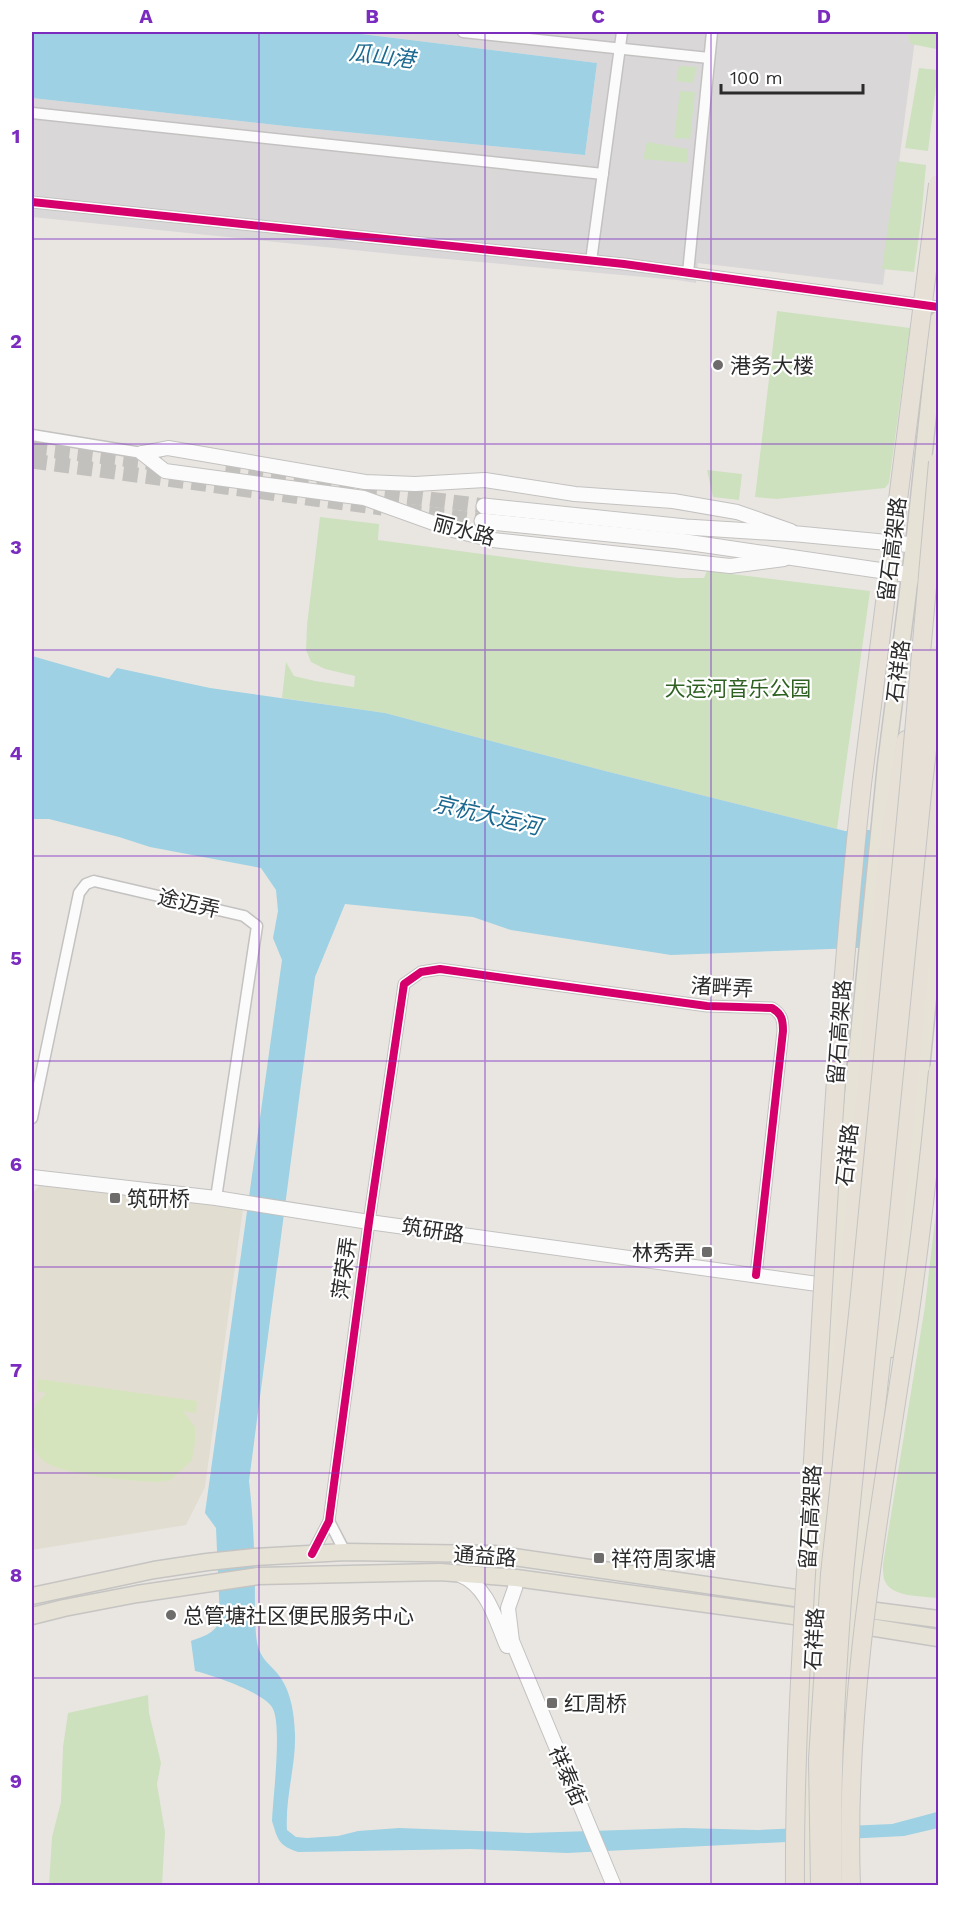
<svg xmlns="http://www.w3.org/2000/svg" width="970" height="1917" viewBox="0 0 970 1917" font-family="'Work Sans','Noto Sans SC',sans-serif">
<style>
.industrial{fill:#dad7d9}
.education{fill:#e2ddd1}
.green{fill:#cde1be}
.pitch{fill:#d6e4bd}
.water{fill:#9dd1e3}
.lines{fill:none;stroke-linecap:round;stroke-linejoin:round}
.secondary-tunnel{stroke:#c3c1bd;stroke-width:15;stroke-dasharray:15 8;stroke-linecap:butt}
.minor-casing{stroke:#c3c2c1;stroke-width:13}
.tertiary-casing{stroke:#c3c2c1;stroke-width:16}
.secondary-casing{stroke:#c3c2c1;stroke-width:17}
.primary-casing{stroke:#c5c4c2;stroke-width:19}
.trunk-casing{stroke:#c5c4c2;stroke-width:20}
.minor{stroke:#fcfbfb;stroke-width:10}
.tertiary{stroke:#fcfbfb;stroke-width:14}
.secondary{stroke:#fcfbfb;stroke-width:15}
.primary{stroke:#e6e2d6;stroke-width:16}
.trunk{stroke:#e6e0d6;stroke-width:18}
.trunk-bridge-casing{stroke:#c5c4c2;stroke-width:20;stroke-linecap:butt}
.trunk-bridge{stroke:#e6e0d6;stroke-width:18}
.cycleway-casing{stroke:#fff;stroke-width:11}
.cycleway{stroke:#d6006c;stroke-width:8}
.grid{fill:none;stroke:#7b2cbf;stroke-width:1.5;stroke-opacity:0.55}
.poi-dot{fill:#6e6c6b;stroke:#fff;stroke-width:2}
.labels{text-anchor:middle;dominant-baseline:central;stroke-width:4.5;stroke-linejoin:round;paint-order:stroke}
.poi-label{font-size:21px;fill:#2b2b2b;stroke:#fff;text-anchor:start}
.street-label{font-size:21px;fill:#2b2b2b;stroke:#fff}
.park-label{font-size:21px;fill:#2f6222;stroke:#fff}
.water-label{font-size:22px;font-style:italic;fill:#1b6890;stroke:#fff}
.neatline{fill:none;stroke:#7b2cbf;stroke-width:2}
.grid-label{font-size:20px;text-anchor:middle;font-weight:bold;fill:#7b2cbf}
</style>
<rect width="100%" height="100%" fill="#e9e6e2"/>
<polygon class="industrial" points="345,32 916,32 883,285 698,263 696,283 677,280 402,255 32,217 32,98 294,127 585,155 597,63"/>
<polygon class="education" points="42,1184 243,1208 205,1487 186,1525 32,1550 32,1193"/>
<g class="green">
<polygon points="909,32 938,32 938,47 936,49 911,44 908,37"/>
<polygon points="679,66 697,67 693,83 676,81"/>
<polygon points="919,68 938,70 928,151 905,148"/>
<polygon points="680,91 695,92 690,139 674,138"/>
<polygon points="647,142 688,149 687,163 643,159"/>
<polygon points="897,161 926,165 921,221 914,272 882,269"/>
<polygon points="777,311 910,328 889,483 885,488 777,499 755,497"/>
<polygon points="707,470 742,474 739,500 713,497"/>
<polygon points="320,517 379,524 378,540 578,567 678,578 704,578 707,571 870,591 837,829 609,772 385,713 282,698 286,662 294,676 315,681 354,687 355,676 325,669 311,662 306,650 307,625"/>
<path d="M 938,1193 L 938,1598 C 923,1596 890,1598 884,1579 C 883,1575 883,1569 883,1564 L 925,1306 Z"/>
<polygon points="148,1695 149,1713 161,1763 157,1784 165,1832 162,1885 49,1885 52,1837 61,1802 63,1747 68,1713"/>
</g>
<path class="pitch" d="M 38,1379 L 197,1401 L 196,1413 L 183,1411 L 195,1427 L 195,1442 L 192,1460 L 171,1480 L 157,1482 C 134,1481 60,1475 44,1461 C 34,1452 32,1442 32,1428 C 32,1410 33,1405 47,1393 L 37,1391 Z"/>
<g class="water">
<polygon points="32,32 345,32 597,63 585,155 294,127 32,98"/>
<path d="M 32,656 L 109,678 L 117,668 L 210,688 L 385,713 L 609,772 L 845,831 L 938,827 L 938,945 L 671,955 L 511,930 L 473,917 L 345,904 L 315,977 L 249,1481 C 253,1514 254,1545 255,1578 C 255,1596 254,1631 258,1647 C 262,1659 269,1664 277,1673 C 291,1690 294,1712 295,1734 C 296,1766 285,1797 287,1830 L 296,1837 L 307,1838 L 338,1836 L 358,1831 L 399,1828 L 528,1833 L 684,1828 L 758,1830 L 892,1824 L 937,1812 L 938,1812 L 938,1828 L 904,1836 L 567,1853 L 470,1849 L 298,1852 C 278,1845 278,1840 272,1821 C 273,1797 282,1728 273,1709 C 266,1693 212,1675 195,1671 L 191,1641 C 204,1636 217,1633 220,1618 L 216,1528 L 205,1513 L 282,960 L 273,938 L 278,911 L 276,890 L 261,868 L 150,847 L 119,837 L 49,819 L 32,819 Z"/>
</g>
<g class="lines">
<g class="secondary-tunnel">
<polyline points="32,448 163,464"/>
<polyline points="32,461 382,508"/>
<polyline points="225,473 484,506"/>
<polyline points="406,511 482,521"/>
</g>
<defs>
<g id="minor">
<polyline points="463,32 709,58"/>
<polyline points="32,113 603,174"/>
<polyline points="32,202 624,264 938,307"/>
<polyline points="591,261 622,32"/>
<polyline points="688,273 712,32"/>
<polyline points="32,435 142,453"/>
<polyline points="32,1118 79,893 86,884 94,881 244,916 257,926 216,1198"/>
<polyline points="329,1521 345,1552"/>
<path d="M 312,1554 L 329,1521 L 369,1222 L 404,984 L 421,972 L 440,969 L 707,1006 L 772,1008 C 782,1014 783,1020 783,1031 L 756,1275"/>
</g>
<g id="tertiary">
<polyline points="142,453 165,471 364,498 453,530 493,540 730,566 784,559"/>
<polyline points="142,453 168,448 365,482 415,484 485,480 575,494 673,501 737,512 791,531"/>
<polyline points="32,1177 216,1198 369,1222 832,1286"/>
<path d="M 460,1575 C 488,1586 496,1621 507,1646"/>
<polyline points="516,1578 515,1588 508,1608 512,1641 614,1886"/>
</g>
<g id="secondary">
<polyline points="484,506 686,527 798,534 914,545 925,551"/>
<polyline points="482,521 679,541 938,579"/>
</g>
<g id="primary">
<polyline points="890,1349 898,1301 938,897"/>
<polyline points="826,1423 834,1286 886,764 914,545 938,320"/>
<polyline points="32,1596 154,1570 207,1562 255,1557 345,1552 494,1554 816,1601"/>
<polyline points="853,1608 938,1619"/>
<polyline points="32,1616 64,1608 137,1594 258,1576 440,1572 516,1578 816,1619"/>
<polyline points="851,1624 938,1638"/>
<path d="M 841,1865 C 842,1732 848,1600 870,1469"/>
<path d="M 807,1886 C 806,1753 815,1621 822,1488"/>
</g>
<g id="trunk">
<polyline points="868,1481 884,1333 930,861 935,736"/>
<polyline points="822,1500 840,1377 888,851 906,740"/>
</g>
</defs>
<use href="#minor" class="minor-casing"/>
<use href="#tertiary" class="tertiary-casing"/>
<use href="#secondary" class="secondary-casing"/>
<use href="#primary" class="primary-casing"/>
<use href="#trunk" class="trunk-casing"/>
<use href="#minor" class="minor"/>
<use href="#tertiary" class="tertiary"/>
<use href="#secondary" class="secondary"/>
<use href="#primary" class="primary"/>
<use href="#trunk" class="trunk"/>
<defs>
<g id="trunk-bridge">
<path d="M 795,1886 C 794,1727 807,1568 816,1409 C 828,1201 839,992 862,784 L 938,184"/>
<polyline points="820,1886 818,1759 830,1574 859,1305 909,789 938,462"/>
<path d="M 833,1886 C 830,1781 836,1677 844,1573 L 922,793 L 938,655"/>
<path d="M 851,1886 C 844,1695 881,1506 909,1318 C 921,1236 930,1153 938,1071"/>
</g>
</defs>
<use href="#trunk-bridge" class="trunk-bridge-casing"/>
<use href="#trunk-bridge" class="trunk-bridge"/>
<defs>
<g id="cycleway">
<polyline points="32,202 624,264 938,307"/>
<path d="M 312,1554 L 329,1521 L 369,1222 L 404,984 L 421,972 L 440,969 L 707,1006 L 772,1008 C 782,1014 783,1020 783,1031 L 756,1275"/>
</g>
</defs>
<use href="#cycleway" class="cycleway-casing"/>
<use href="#cycleway" class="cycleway"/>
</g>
<path class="grid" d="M 259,32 L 259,1886M 485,32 L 485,1886M 711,32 L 711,1886M 32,239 L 938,239M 32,444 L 938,444M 32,650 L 938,650M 32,856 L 938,856M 32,1061 L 938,1061M 32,1267 L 938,1267M 32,1473 L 938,1473M 32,1678 L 938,1678"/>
<g class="poi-dot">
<circle cx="718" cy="365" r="6"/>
<rect x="109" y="1192" width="12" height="12" rx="3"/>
<rect x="701" y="1246" width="12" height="12" rx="3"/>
<rect x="593" y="1552" width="12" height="12" rx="3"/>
<circle cx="171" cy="1615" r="6"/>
<rect x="546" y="1697" width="12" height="12" rx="3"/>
</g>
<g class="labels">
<g class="poi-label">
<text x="730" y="365">港务大楼</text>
<text x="127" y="1198">筑研桥</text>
<text x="695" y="1252" text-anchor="end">林秀弄</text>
<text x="611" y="1558">祥符周家塘</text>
<text x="183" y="1615">总管塘社区便民服务中心</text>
<text x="564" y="1703">红周桥</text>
</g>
<g class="street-label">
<text transform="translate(464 530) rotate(15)">丽水路</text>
<text transform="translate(892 549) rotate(-83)">留石高架路</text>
<text transform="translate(898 671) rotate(-83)">石祥路</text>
<text transform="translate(189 903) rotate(13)">途迈弄</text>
<text transform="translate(722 987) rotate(3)">渚畔弄</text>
<text transform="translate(839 1032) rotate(-86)">留石高架路</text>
<text transform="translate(847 1155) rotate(-84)">石祥路</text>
<text transform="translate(433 1230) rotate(8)">筑研路</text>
<text transform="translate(344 1268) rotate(-82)">萍荣弄</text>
<text transform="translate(810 1517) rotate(-87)">留石高架路</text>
<text transform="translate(485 1556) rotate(4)">通益路</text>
<text transform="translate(814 1639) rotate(-87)">石祥路</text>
<text transform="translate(568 1776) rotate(67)">祥泰街</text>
</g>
<g class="park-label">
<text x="738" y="688">大运河音乐公园</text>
</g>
<g class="water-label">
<text transform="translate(382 56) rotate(7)">瓜山港</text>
<text transform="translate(487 815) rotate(13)">京杭大运河</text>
</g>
</g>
<rect width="970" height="1917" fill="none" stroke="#ffffff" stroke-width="66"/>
<path d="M721 84v9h142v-9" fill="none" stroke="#2b2b2b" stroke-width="3"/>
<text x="730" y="84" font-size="18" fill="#2b2b2b" stroke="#ffffff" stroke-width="4.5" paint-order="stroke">100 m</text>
<rect x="33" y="33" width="904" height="1851" class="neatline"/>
<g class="grid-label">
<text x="146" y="23">A</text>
<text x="372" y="23">B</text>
<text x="598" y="23">C</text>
<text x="824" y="23">D</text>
<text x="16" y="143">1</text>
<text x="16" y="348">2</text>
<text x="16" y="554">3</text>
<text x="16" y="760">4</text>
<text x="16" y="965">5</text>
<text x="16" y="1171">6</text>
<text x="16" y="1377">7</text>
<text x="16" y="1582">8</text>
<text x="16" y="1788">9</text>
</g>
</svg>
